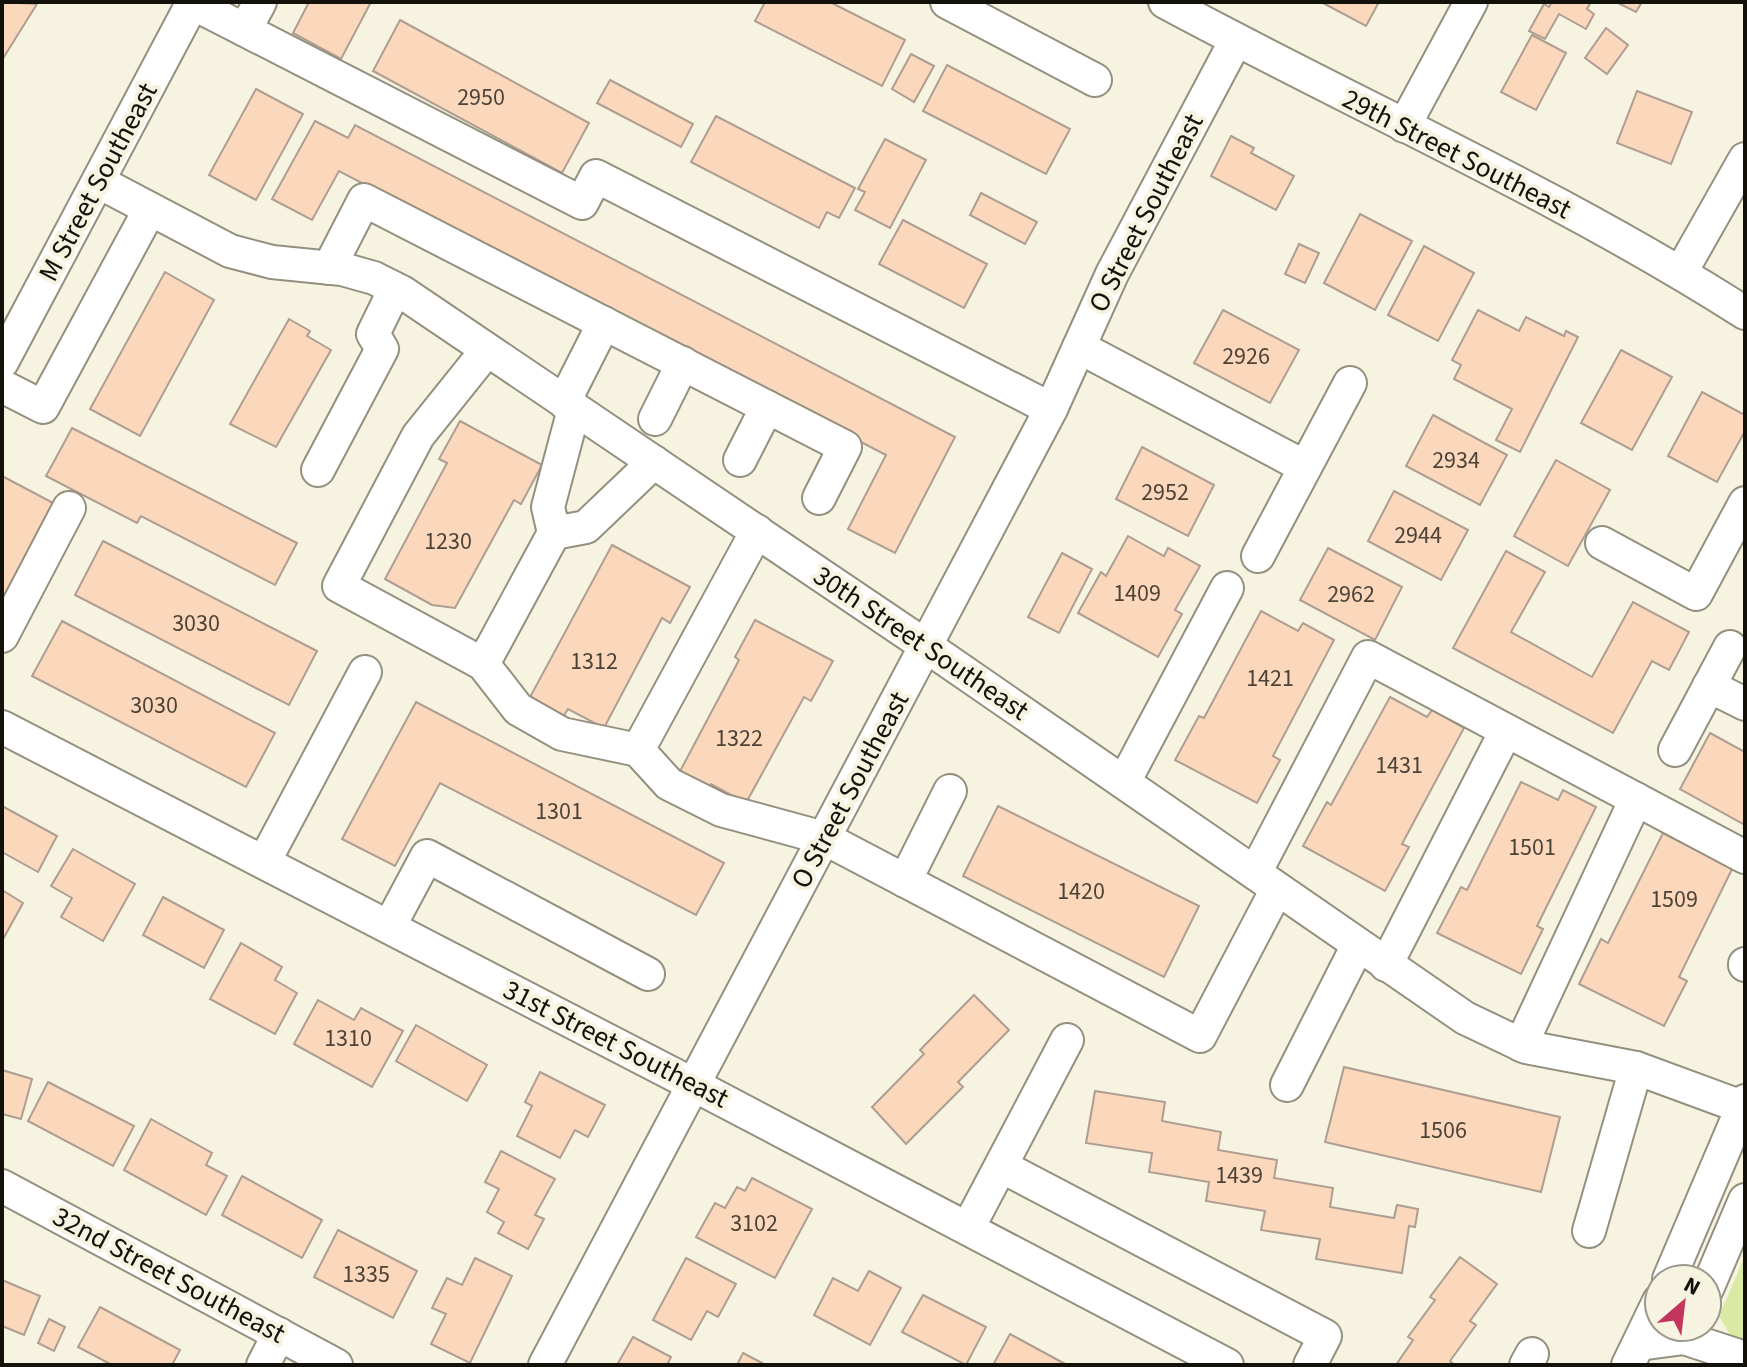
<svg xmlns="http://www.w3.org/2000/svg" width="1747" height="1367" viewBox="0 0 1747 1367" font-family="'Source Sans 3',sans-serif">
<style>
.green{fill:#daeaa5}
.building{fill:#fbd7bc;stroke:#ae9e92;stroke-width:2}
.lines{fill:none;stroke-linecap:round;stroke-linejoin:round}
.minor-casing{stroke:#94907f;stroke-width:36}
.minor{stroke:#fff;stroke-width:32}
.labels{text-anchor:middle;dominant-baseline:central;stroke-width:8;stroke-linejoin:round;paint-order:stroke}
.number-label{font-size:24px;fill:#4c4236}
.street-label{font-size:28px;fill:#12110a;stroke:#f7f3e1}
</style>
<rect width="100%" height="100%" fill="#f7f3e1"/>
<polygon class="green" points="1745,1256 1745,1344 1730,1335 1719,1316"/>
<g class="building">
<polygon points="2,2 37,4 2,60"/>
<polygon points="309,2 371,2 341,59 293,33"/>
<polygon points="765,2 830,2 905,40 882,86 755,21"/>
<polygon points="1321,2 1379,2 1366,26"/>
<polygon points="1552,2 1591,2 1587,9 1594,14 1586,29 1559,14 1545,39 1529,31 1544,4 1549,7"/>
<polygon points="1616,2 1642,2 1636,12"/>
<polygon points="400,20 589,123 562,173 373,71"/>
<polygon points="1606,28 1628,45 1607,74 1585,58"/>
<polygon points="1532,35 1566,53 1536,110 1501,92"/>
<polygon points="911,54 934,66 914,102 892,89"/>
<polygon points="947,65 1070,129 1046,174 923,111"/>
<polygon points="610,80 693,124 681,147 597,103"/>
<polygon points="256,89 303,114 256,200 209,175"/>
<polygon points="1637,91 1692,112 1671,164 1617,143"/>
<polygon points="716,116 855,188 839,218 827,212 819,228 691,162"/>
<polygon points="315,121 348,138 355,125 955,437 895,553 848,529 886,455 339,171 312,220 272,199"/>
<polygon points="1231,136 1254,148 1251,153 1294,176 1276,210 1211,176"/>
<polygon points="885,139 926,160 890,228 855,210 865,192 858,189"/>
<polygon points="981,193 1037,222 1025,244 970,215"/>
<polygon points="1360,214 1412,241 1375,310 1324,283"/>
<polygon points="903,220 987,264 964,308 879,264"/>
<polygon points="1299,244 1319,253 1305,283 1285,274"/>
<polygon points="1424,246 1474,273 1438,341 1388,315"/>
<polygon points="165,272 214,300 140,436 90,409"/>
<polygon points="1223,310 1299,350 1270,403 1194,363"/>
<polygon points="1478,310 1519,331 1526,317 1564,336 1566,331 1578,337 1520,452 1496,440 1512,409 1454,379 1461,365 1452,360"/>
<polygon points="289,319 310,331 307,336 331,350 276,447 230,424"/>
<polygon points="1621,350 1672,377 1632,450 1581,423"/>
<polygon points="1702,392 1745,415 1745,431 1717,482 1668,456"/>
<polygon points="1433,415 1507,455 1480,505 1406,466"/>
<polygon points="460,421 542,465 521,504 514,500 455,608 432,605 385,579 447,463 439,459"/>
<polygon points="72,428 297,543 275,585 141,516 137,523 46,476"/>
<polygon points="1142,447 1214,485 1188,536 1116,499"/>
<polygon points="1556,460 1610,490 1568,566 1514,536"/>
<polygon points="2,476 55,504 2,600"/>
<polygon points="1394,491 1468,530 1441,580 1368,541"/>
<polygon points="1128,536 1164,556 1168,548 1200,566 1175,610 1182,614 1158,657 1078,613 1101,572 1106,576"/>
<polygon points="103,541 317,651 289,705 75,595"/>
<polygon points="612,545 690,587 670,623 662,618 604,728 568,709 563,717 529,699"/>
<polygon points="1328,548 1402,587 1375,640 1300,600"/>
<polygon points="1506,551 1545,572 1511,632 1592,677 1633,602 1689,632 1669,670 1652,661 1613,733 1453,648"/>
<polygon points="1062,553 1092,569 1059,633 1028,617"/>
<polygon points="1261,611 1298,631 1303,623 1334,640 1273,756 1280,760 1257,803 1175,760 1199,716 1204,718"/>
<polygon points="755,620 833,661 811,701 804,697 746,803 711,784 707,791 678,775 739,660 735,657"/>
<polygon points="62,621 275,733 246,787 32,676"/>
<polygon points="1390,697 1427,717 1432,710 1464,728 1402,844 1409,847 1385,891 1303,846 1327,802 1331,805"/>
<polygon points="416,702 724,863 696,915 440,783 395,866 342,839"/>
<polygon points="1710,733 1745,752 1745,825 1680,789"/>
<polygon points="1521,782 1558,800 1563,790 1596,807 1537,926 1543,929 1521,974 1437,933 1461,887 1467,890"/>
<polygon points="2,806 57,836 38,872 2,852"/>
<polygon points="998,806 1199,906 1164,977 963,876"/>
<polygon points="1663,833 1700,852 1705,843 1737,859 1679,977 1687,981 1664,1026 1579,984 1601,939 1608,943"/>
<polygon points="73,849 135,884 103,941 61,917 72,898 51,886"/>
<polygon points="2,890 23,903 2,941"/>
<polygon points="163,897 224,930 204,968 143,935"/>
<polygon points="241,943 282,967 275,980 297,993 275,1034 210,999"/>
<polygon points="974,995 1009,1030 958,1082 963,1087 906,1144 872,1107 924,1054 920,1050"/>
<polygon points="318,1000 354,1020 361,1008 403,1031 372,1087 294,1044"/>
<polygon points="416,1025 487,1065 467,1101 396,1061"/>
<polygon points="1344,1067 1560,1117 1541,1192 1325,1142"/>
<polygon points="2,1070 32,1079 21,1119 2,1114"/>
<polygon points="540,1072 605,1105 588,1137 575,1130 560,1158 517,1136 532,1106 525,1102"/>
<polygon points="48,1082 134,1126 113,1166 28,1121"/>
<polygon points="1095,1091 1165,1102 1162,1121 1221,1132 1218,1150 1277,1160 1274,1178 1333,1188 1330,1207 1394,1218 1397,1205 1418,1209 1415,1227 1409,1226 1402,1273 1316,1259 1320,1239 1261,1230 1265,1211 1206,1201 1209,1182 1149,1172 1152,1153 1086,1143"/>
<polygon points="151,1119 212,1153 206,1165 227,1176 206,1215 124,1170"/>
<polygon points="501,1151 555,1179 535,1215 544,1219 528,1249 498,1233 504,1222 487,1212 499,1189 485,1182"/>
<polygon points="242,1176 322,1220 302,1258 222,1215"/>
<polygon points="752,1178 812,1209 775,1278 696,1237 715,1203 725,1208 737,1187 745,1191"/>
<polygon points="338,1230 417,1271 393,1318 314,1277"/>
<polygon points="1460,1257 1497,1284 1470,1321 1476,1325 1450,1361 1455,1365 1396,1365 1413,1340 1408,1337 1435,1300 1430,1297"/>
<polygon points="475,1258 512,1276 470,1363 431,1344 446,1314 432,1308 447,1278 462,1285"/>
<polygon points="686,1258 736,1284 718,1317 707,1311 691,1340 653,1320"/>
<polygon points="869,1271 901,1288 870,1345 814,1315 833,1278 858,1291"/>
<polygon points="2,1280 40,1296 24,1335 2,1326"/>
<polygon points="923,1295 986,1327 966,1365 902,1332"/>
<polygon points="100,1307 180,1350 172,1365 112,1365 78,1347"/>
<polygon points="49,1319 65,1327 54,1351 38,1343"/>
<polygon points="1010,1334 1067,1365 993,1365"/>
<polygon points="633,1337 671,1357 667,1365 617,1365"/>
<polygon points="743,1353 764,1364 763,1365 737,1365"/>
</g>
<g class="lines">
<defs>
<g id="minor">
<polyline points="947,2 1095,80"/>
<path d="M 1165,2 C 1358,106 1560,195 1745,313"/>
<polyline points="192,3 245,30 260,2"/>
<polyline points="245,30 582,203 596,176 1051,409"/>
<polyline points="1404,126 1471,2"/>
<polyline points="99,182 230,251 272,262 342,269 374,278 402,292 926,646 1465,1018 1526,1047 1636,1068 1742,1107"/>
<polyline points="329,268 364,200 845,447 819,498"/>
<polyline points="1681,272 1745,159"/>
<polyline points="1079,347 1305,467"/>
<polyline points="487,350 418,436 339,586 483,664 518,709 562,734 638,750 669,784 721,810 824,838 1200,1036 1277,889"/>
<polyline points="2,362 193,2"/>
<polyline points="2,386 43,407 150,209"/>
<polyline points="564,402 604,323"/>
<polyline points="574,409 548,507 554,533 586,527 654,462"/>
<polyline points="655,419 683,363"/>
<polyline points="740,460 767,407"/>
<polyline points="318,470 382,349 373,334 395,289"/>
<polyline points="1602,543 1696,594 1745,503"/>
<polyline points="1258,556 1350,383"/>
<polyline points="2,636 69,508"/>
<polyline points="483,664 554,533"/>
<polyline points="1709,686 1745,704"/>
<polyline points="2,727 694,1085 1227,1365"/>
<polyline points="638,750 757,531"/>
<polyline points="1675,750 1730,647"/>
<polyline points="1124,782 1227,588"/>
<polyline points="264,862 365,672"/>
<polyline points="1255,873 1368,657 1745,857"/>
<polyline points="905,881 950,791"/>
<polyline points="389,927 427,856 648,974"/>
<polyline points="1745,964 1745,965"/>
<polyline points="1386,965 1506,731"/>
<polyline points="1521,1045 1636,799"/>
<polyline points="1287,1085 1358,945"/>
<polyline points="1001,1166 1325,1336 1310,1365"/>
<polyline points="2,1186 336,1365"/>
<polyline points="968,1228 1067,1040"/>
<polyline points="1589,1231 1636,1068"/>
<polyline points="1669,1279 1745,1101"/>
<polyline points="1707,1289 1745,1200"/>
<polyline points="1639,1344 1684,1338 1745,1358"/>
<polyline points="263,1365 279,1334"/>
<polyline points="545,1365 1051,409 1112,274 1236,40"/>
<polyline points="1526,1365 1532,1354"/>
<polyline points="1628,1365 1659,1301"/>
</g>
</defs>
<use href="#minor" class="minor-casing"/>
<use href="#minor" class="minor"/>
</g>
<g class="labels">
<g class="number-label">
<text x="481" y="97">2950</text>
<text x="1246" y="356">2926</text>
<text x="1456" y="460">2934</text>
<text x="1165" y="492">2952</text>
<text x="1418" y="535">2944</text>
<text x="448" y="541">1230</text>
<text x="1137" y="593">1409</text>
<text x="1351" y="594">2962</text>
<text x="196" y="623">3030</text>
<text x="594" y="661">1312</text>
<text x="1270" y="678">1421</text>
<text x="154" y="705">3030</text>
<text x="739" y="738">1322</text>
<text x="1399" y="765">1431</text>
<text x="559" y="811">1301</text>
<text x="1532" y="847">1501</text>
<text x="1081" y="891">1420</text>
<text x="1674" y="899">1509</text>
<text x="348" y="1038">1310</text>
<text x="1443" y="1130">1506</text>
<text x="1239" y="1175">1439</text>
<text x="754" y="1223">3102</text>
<text x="366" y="1274">1335</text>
</g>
<g class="street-label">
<text transform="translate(1457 154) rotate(27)">29th Street Southeast</text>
<text transform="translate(98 182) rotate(-62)">M Street Southeast</text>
<text transform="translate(1146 213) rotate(-63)">O Street Southeast</text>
<text transform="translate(921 643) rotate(34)">30th Street Southeast</text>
<text transform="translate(850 790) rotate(-62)">O Street Southeast</text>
<text transform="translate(616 1044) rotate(27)">31st Street Southeast</text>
<text transform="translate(169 1275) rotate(28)">32nd Street Southeast</text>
</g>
</g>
<rect width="1747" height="1367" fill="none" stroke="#12110a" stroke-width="8"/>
<g transform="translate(1683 1303) rotate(28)"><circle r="38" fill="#f7f3e1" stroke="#9b998b" stroke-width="2"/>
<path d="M0-6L14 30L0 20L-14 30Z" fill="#c4355e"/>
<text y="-12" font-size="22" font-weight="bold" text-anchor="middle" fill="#12110a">N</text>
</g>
</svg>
